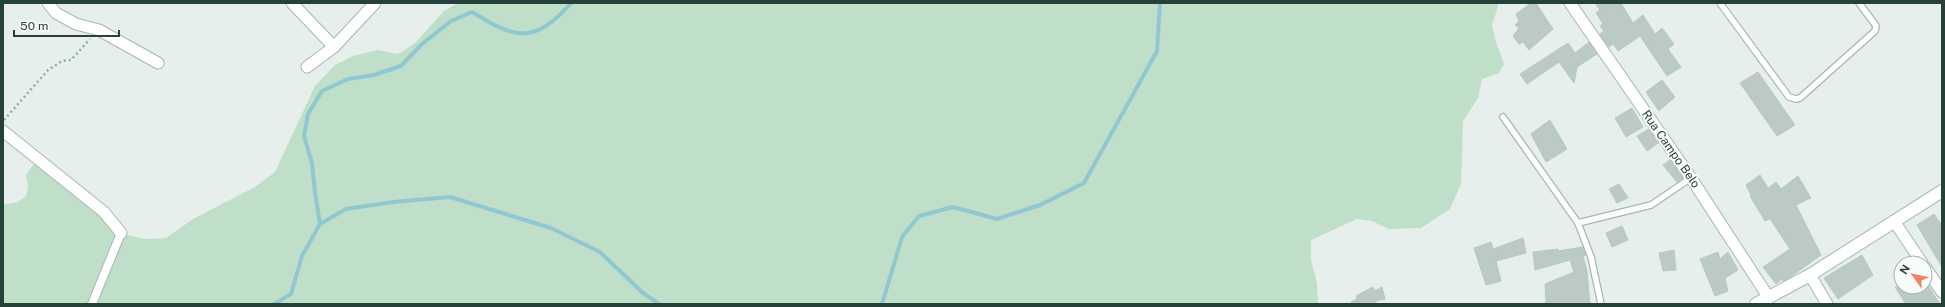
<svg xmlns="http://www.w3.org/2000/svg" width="1945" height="307" viewBox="0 0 1945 307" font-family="'Public Sans',sans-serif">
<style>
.green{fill:#c0dfc8}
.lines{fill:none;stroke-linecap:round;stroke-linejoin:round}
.stream{stroke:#90c8d2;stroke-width:4}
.building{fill:#bbcac4;stroke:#b9c8c2}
.service-casing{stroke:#a8b7b2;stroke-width:8}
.pedestrian-casing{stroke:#a8b7b2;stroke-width:10}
.minor-casing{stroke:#a8b7b2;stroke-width:13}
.secondary-casing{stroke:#a5bab3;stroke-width:14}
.path{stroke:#87b1a4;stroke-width:2.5;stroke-dasharray:2 3;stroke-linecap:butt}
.service{stroke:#fff;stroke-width:5.5}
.pedestrian{stroke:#fff;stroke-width:8}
.minor{stroke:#fff;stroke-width:11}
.secondary{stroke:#fff;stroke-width:12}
.labels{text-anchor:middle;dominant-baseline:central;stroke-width:4;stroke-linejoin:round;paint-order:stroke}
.street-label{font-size:12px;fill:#254139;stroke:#f7fbf9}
</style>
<rect width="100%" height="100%" fill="#e6efeb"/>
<polygon class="green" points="458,3 1499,3 1492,25 1496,42 1504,64 1499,73 1482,79 1478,98 1463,121 1461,184 1450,209 1421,228 1389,229 1372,221 1357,219 1311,240 1311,260 1317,283 1318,304 3,304 3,205 18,202 26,196 28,187 26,175 33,165 46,166 121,233 144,239 166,238 193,219 255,187 275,172 315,86 335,65 353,56 378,50 398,54 414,44 444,11"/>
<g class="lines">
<g class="stream">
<path d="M 320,224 L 315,193 L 312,163 L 304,136 L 308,114 L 322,91 L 348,79 L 374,75 L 401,66 L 422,44 L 451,21 L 472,12 C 516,39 534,45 571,3"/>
<polyline points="274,304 291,294 302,256 320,224 346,209 393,202 450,197 551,228 600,252 643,293 659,304"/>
<polyline points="882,304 902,237 919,216 953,207 997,219 1040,205 1084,183 1157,51 1160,3"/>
</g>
</g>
<g class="building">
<polygon points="1531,3 1536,3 1553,29 1529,50 1523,42 1519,44 1513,36 1519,28 1515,25 1519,21 1516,14"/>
<polygon points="1595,3 1621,3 1633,23 1643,15 1655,34 1662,28 1674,44 1668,49 1681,67 1667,76 1640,36 1618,51 1613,44 1609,47 1600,34 1604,31 1600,26 1603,24 1596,13 1600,10"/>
<polygon points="1589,42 1597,54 1577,67 1574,83 1559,62 1527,84 1520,74 1568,43 1575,53"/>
<polygon points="1758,72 1795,125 1777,136 1740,83"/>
<polygon points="1662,80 1675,97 1659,111 1646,92"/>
<polygon points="1632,108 1643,127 1626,137 1615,118"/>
<polygon points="1550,120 1567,149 1546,162 1531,134"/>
<polygon points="1649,129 1658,143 1647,151 1637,136"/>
<polygon points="1670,160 1683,178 1677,182 1663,165"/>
<polygon points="1760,175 1768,188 1776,182 1781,189 1798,176 1811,198 1796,205 1821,255 1789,278 1783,281 1782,279 1776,284 1763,267 1790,249 1770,219 1765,221 1750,196 1751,195 1746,185"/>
<polygon points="1619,184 1628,198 1617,203 1609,189"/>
<polygon points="1934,214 1942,226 1942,267 1917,225"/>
<polygon points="1622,226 1628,240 1612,247 1606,233"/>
<polygon points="1523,238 1526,253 1496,261 1501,281 1486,285 1474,248 1491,242 1493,249"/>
<polygon points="1583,247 1586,255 1583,256 1587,271 1590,304 1546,304 1545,284 1574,272 1570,260 1535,270 1533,252 1558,249 1558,251"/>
<polygon points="1674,250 1676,270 1663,271 1659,253"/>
<polygon points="1718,252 1720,259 1728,252 1738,270 1725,278 1728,291 1715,296 1700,259"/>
<polygon points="1862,255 1873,275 1838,299 1824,278"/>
<polygon points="1373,287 1375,291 1382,287 1385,299 1376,301 1376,304 1351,304 1351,302 1357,299 1356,296"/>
<polygon points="1895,287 1929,287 1940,304 1906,304"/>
</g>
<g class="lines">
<defs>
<g id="service">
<polyline points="1720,3 1789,97 1796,99 1800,98 1875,31 1876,26 1874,23 1859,3"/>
<polyline points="1503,117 1578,223 1591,257 1601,304"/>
<polyline points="1578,223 1651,205 1691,178"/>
</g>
<polyline id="pedestrian" points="92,304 121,233"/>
<g id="minor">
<polyline points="48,3 56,13 76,24 99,30 158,63"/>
<polyline points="292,3 334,47"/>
<polyline points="1570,3 1691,178 1769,298"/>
<polyline points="307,67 334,47 375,3"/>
<polyline points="3,131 104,212 121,233"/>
<polyline points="1894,221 1922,263"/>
<polyline points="1925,267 1942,292"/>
<polyline points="1810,275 1827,304"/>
</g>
<polyline id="secondary" points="1756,304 1810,275 1942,191"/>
</defs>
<use href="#service" class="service-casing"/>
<use href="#pedestrian" class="pedestrian-casing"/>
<use href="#minor" class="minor-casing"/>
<use href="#secondary" class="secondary-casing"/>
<polyline class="path" points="4,120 48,70 62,61 71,60 90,39"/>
<use href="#service" class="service"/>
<use href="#pedestrian" class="pedestrian"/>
<use href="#minor" class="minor"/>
<use href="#secondary" class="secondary"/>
</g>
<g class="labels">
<g class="street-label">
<text transform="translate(1671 149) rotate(55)">Rua Campo Belo</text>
</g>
</g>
<rect width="1945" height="307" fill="none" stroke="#254139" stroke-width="8"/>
<g transform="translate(1913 275) rotate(303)"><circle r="19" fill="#f7fbf9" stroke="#a3b1ac"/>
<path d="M0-3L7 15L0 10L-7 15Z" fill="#ef8564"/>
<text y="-6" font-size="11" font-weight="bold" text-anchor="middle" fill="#254139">N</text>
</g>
<path d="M14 30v6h105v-6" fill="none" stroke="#254139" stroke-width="2"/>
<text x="20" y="30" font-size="12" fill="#254139" stroke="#f7fbf9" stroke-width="3" paint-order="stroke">50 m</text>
</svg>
